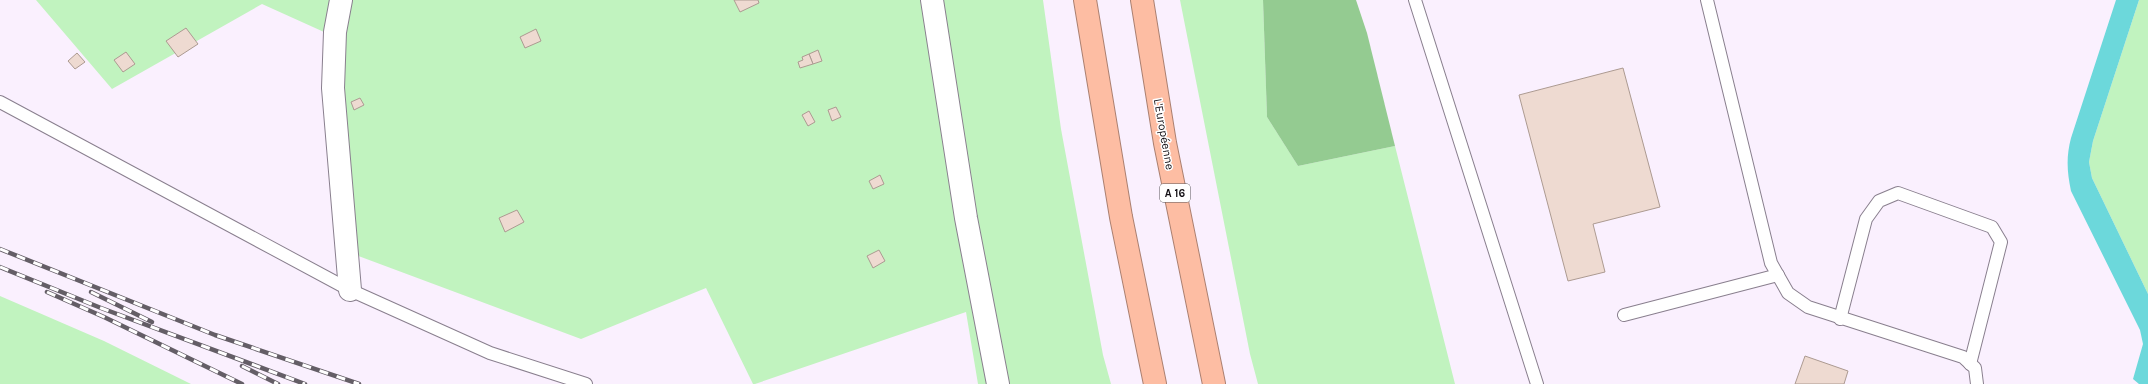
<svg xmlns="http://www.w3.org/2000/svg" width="2148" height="384" viewBox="0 0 2148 384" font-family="Karla,sans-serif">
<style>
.green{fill:#c1f3bf}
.forest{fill:#94cb91}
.water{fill:#6cd8db}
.building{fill:#eedad1;stroke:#ac9a91}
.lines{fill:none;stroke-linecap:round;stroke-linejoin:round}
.lane-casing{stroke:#897f8e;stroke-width:14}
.street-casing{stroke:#897f8e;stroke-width:24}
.highway-casing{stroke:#ab8071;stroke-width:24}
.lane{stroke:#fff;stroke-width:12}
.street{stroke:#fff;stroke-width:22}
.highway{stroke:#fdbda3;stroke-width:22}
.rail-casing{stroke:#645e66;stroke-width:4.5}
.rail{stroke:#fff;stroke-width:3;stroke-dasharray:9;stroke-linecap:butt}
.labels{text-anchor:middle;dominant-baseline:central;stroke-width:3;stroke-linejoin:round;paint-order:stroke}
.shield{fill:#fff;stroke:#59565a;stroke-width:1}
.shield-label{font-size:11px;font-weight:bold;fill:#120e13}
.street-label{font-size:12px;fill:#120e13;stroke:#fff}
</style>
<rect width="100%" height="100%" fill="#faf0fe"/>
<g class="green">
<polygon points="36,0 1043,0 1061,129 1103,355 1111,384 978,384 966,312 755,384 753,384 706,288 581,339 337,248 324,32 262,4 112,89"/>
<polygon points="1180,0 1263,0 1267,117 1298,166 1395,146 1455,384 1258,384 1250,354"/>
<polygon points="2139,0 2148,0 2148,294 2092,178 2089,162 2093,141"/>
<polygon points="0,296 104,341 191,384 0,384"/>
</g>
<polygon class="forest" points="1263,0 1356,0 1367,33 1395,146 1298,166 1267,117"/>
<path class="water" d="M 2116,0 L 2139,0 L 2093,141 L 2089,162 L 2092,178 L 2148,294 L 2148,384 L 2139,384 L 2133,379 L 2143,344 L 2140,330 L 2071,191 C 2067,172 2066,157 2071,138 Z"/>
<g class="building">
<polygon points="734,0 758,0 759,3 740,12"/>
<polygon points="186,28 198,44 178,57 166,41"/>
<polygon points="536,29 541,41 525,48 520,37"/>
<polygon points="818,50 822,61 813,64 809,54"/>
<polygon points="126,52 135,64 123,72 114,60"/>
<polygon points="77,53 85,62 75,69 68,61"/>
<polygon points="809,54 813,64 800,68 798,62 803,60 802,57"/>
<polygon points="1623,68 1660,207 1593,224 1605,272 1568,281 1519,95"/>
<polygon points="360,98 364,105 354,110 351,102"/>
<polygon points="836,107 841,117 832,121 828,110"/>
<polygon points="809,111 815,122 808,126 802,115"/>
<polygon points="880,175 884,184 873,189 869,181"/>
<polygon points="517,210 524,222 505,232 499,218"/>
<polygon points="879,250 885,261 873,268 867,256"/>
<polygon points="1805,356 1848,371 1844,384 1795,384"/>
</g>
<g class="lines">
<defs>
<g id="lane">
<polyline points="1415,0 1537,384"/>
<polyline points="1707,0 1771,263 1788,293 1808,307 1963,357 1975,368 1977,384"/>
<polyline points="0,102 350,290 490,353 586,384"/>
<polyline points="1624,315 1778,275"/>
<polyline points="1840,319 1866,219 1879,201 1898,193 1992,227 2001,242 1970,364"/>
</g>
<g id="street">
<polyline points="341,0 335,32 333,88 350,290"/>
<polyline points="932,0 966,218 998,384"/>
</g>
<g id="highway">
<polyline points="1085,0 1121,217 1155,384"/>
<polyline points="1142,0 1165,143 1214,384"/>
</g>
</defs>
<use href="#lane" class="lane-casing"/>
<use href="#street" class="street-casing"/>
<use href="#highway" class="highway-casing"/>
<use href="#lane" class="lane"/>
<use href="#street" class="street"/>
<use href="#highway" class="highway"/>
<defs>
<g id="rail">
<polyline points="0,249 215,335 359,384"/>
<polyline points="0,267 101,308 305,384"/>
<polyline points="47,292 104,317 242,384"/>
<polyline points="91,292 152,322"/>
<polyline points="242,366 278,384"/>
</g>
</defs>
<use href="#rail" class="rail-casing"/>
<use href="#rail" class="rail"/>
</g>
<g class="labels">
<rect class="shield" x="1160" y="184" width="30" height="18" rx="3"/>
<g class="shield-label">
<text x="1175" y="193">A 16</text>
</g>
<g class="street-label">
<text transform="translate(1164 134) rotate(80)">L'Européenne</text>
</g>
</g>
</svg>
